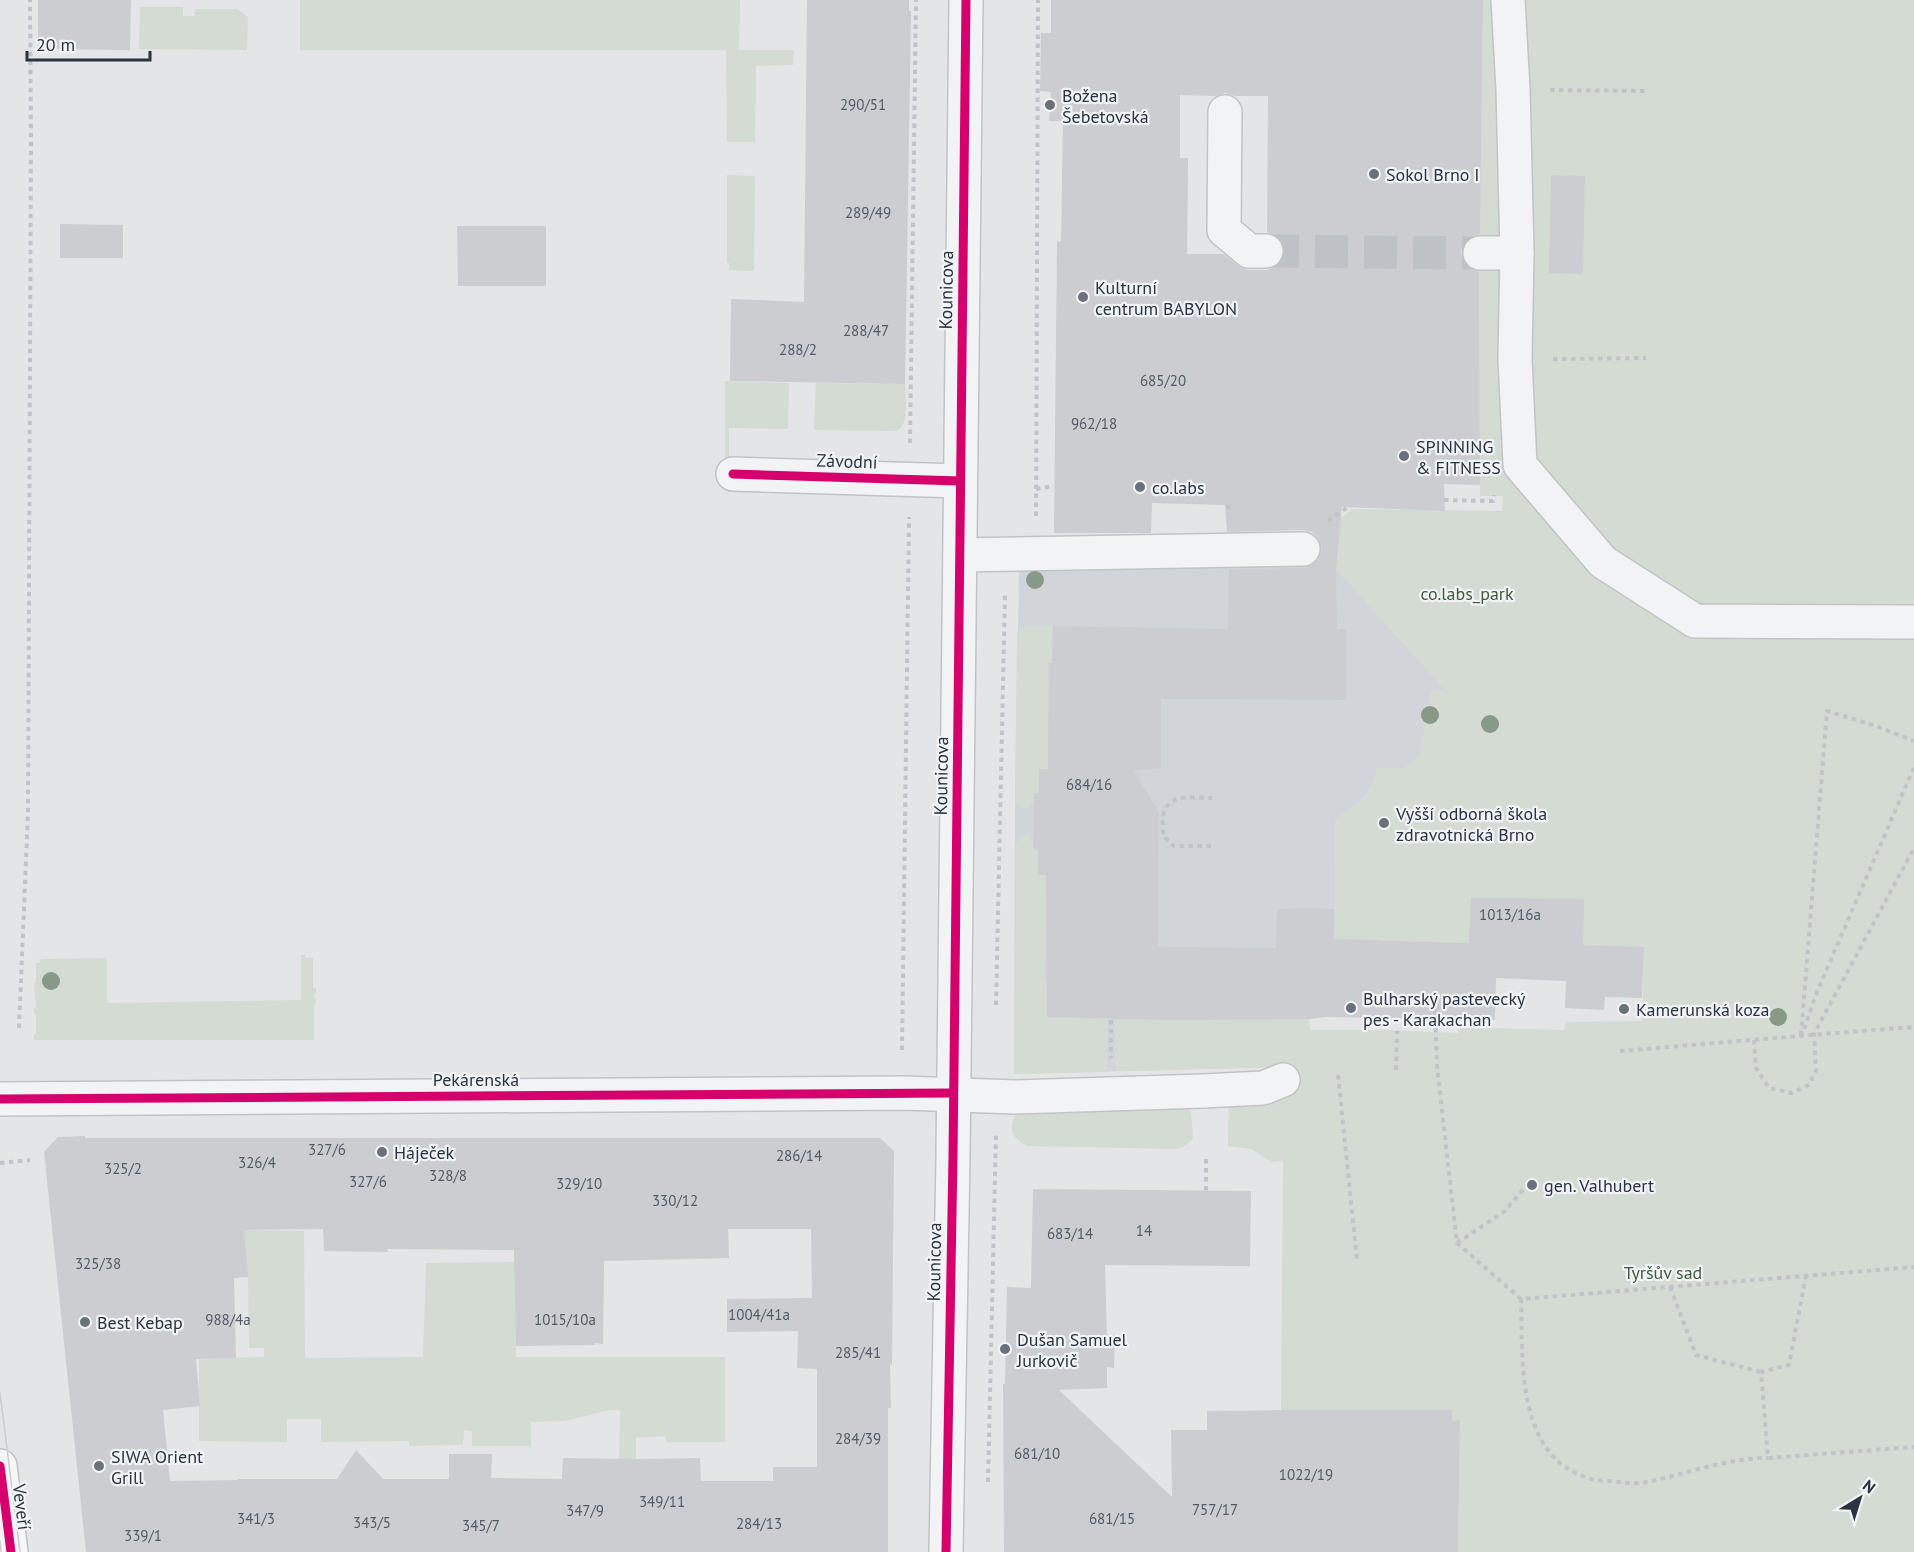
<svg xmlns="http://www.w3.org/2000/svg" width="1914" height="1552" viewBox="0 0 1914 1552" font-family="'PT Sans',sans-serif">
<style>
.built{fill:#d1d5da}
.green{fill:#d4dbd3}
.building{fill:#cbcdd0;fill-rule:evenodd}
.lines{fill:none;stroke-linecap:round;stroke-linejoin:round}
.minor-tunnel{stroke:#bec1c6;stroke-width:33;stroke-dasharray:33 16;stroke-linecap:butt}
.minor-casing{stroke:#c1c3c5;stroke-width:36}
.major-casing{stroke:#bfc2c5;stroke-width:36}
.path{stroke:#c2c3c8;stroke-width:4;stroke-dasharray:4.5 4.5;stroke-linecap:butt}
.minor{stroke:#f2f3f5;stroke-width:33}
.major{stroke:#f6f6f7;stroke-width:33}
.tram{stroke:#cccdcf;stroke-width:1.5}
.cycleway-casing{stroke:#f1f3f7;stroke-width:13}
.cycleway{stroke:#d6006c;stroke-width:9}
.tree{fill:#899987}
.poi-dot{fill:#6b717a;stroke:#f1f3f7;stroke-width:2}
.labels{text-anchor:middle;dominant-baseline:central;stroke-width:4.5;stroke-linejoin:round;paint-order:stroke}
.number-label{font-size:15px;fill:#535a65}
.poi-label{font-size:18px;fill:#2a3340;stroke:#f1f3f7;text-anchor:start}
.street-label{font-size:18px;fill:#2a3340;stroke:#f1f3f7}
.park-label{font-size:18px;fill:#3f5b38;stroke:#f1f3f7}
</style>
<rect width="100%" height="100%" fill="#e3e5e7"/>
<polygon class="built" points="1229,566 1337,567 1628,650 1644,949 1643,947 1383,940 1283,1019 1283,1067 1014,1074 1015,803 1019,568 1228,568"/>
<g class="green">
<polygon points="300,0 740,0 739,50 794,50 793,65 756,66 755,142 727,142 726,50 300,50"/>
<path d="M 1483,0 L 1914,0 L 1914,1552 L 1458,1552 L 1460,1421 L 1452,1421 L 1452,1411 L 1281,1410 L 1283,1161 L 1271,1162 L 1251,1149 L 1228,1146 L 1229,1098 L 1283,1067 L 1116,1071 L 1115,1019 L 1309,1019 L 1310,1030 L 1387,1030 L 1458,1033 L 1458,1027 L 1564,1030 L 1565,1022 L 1642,1021 L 1644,947 L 1582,945 L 1584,899 L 1471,898 L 1469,943 L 1383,940 L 1334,944 L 1335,820 C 1358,801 1370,798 1377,768 L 1405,768 L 1420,754 L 1431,691 L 1445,690 L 1336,569 L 1336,567 L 1303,567 L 1303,549 L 1352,509 L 1502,511 L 1503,496 L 1480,496 L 1479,273 Z"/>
<polygon points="140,7 183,7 183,16 194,16 195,9 237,9 248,17 247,50 139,49"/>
<polygon points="727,175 755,176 754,271 729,270 729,263 727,263"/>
<polygon points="725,381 789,383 788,427 787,429 729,428 729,486 725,486"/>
<path d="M 816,383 L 905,384 C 905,398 910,424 897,431 L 816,430 L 814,428 Z"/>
<polygon points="1053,626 1052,663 1048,663 1048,769 1039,769 1039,793 1034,793 1034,801 1029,808 1023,809 1015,803 1017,633 1023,627"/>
<polygon points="1027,835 1033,842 1033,848 1038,849 1038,874 1046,875 1046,961 1044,961 1044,981 1047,982 1047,1017 1107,1018 1107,1072 1014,1074 1016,843 1022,837"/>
<polygon points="301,955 305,955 305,958 313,958 313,988 316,988 316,993 314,994 314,999 316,999 316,1004 314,1005 314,1040 34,1040 34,1034 36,1034 36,1015 34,1014 34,1008 36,1008 34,983 36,983 36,963 40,963 41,959 107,958 107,1003 301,1000"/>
<path d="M 1185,1103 L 1191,1112 L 1193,1139 L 1186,1145 L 1178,1149 L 1027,1146 C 1010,1137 1007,1126 1019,1110 Z"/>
<polygon points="244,1230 304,1231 305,1358 423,1357 426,1263 515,1262 516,1357 725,1357 725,1442 666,1442 665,1436 636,1438 636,1479 619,1470 620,1410 610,1410 565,1421 531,1422 531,1446 472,1446 472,1431 464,1430 463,1445 409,1446 409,1441 321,1442 321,1419 287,1419 287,1442 199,1441 199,1359 264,1357 264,1348 249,1348 248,1278 246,1277"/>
</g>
<g class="building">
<polygon points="38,0 131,0 130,50 38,49"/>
<polygon points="807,0 909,0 909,11 911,11 905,384 730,381 731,299 804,302"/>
<path d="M 1051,0 L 1483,0 L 1480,234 L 1470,237 L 1464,244 L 1461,252 L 1464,263 L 1471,269 L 1479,272 L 1480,485 L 1444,484 L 1445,511 L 1342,507 L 1336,569 L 1337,629 L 1346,629 L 1346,700 L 1161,699 L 1161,769 L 1134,770 L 1159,813 L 1158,947 L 1276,948 L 1277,909 L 1313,908 L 1334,909 L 1334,939 L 1469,943 L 1471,898 L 1584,899 L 1583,945 L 1644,947 L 1642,998 L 1605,997 L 1604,1010 L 1565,1008 L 1566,981 L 1496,978 L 1495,1020 L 1326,1017 L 1309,1019 L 1173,1020 L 1047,1017 L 1046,875 L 1038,875 L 1038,849 L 1033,848 L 1034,793 L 1039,793 L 1039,769 L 1048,769 L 1049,663 L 1052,663 L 1053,626 L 1228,629 L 1229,569 L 1304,568 L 1312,565 L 1319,559 L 1322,549 L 1319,539 L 1312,532 L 1303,530 L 1227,532 L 1225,505 L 1152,503 L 1151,533 L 1054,533 L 1057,242 L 1061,241 L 1063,121 L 1049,121 L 1051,92 L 1040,91 L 1041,33 L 1051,33 ZM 1225,93 L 1235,96 L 1268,96 L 1267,232 L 1275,235 L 1282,241 L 1285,252 L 1282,261 L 1275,267 L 1267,270 L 1248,270 L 1237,265 L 1224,254 L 1187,254 L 1188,158 L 1180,158 L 1180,95 L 1216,96 Z"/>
<polygon points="1551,175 1585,176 1583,274 1549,273"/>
<polygon points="60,224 123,225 123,258 60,258"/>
<polygon points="457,226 546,226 546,286 458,286"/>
<path d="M 85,1136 L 85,1138 L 880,1138 L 894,1151 L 892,1365 L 890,1364 L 891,1408 L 888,1408 L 888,1552 L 86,1552 L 44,1152 L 58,1137 ZM 323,1229 L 324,1251 L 388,1252 L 387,1249 L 514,1250 L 516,1346 L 595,1345 L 595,1343 L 603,1344 L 604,1261 L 729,1258 L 728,1229 L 811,1229 L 812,1298 L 727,1299 L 727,1332 L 798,1331 L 797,1368 L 817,1369 L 817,1467 L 773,1467 L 773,1481 L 701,1481 L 700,1458 L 636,1459 L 563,1458 L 562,1479 L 491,1478 L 492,1454 L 449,1454 L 449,1479 L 383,1479 L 356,1450 L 337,1479 L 238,1479 L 238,1480 L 170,1481 L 163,1410 L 200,1406 L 196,1359 L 236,1358 L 234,1278 L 248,1277 L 244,1230 Z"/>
<polygon points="1033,1189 1251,1191 1250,1266 1105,1265 1107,1335 1115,1335 1114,1368 1107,1367 1107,1388 1059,1390 1172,1497 1171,1430 1207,1430 1207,1411 1285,1410 1452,1410 1452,1421 1460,1420 1458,1552 1004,1552 1003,1384 1005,1384 1007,1287 1031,1288"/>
</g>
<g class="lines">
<polyline class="minor-tunnel" points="1266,251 1480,253"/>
<defs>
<g id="minor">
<polyline points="1508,0 1513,89 1517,253 1515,359 1520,465 1603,562 1695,621 1914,622"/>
<polyline points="1225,112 1224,230 1249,251 1266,251"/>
<polyline points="1480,253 1517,253"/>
<polyline points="733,474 960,481"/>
<polyline points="960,555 1303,549"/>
<polyline points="0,1099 904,1093 1015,1097 1203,1091 1263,1088 1283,1080"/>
<polyline points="946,1552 953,1157 966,0"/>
</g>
<polyline id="major" points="0,1466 11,1552"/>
</defs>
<use href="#minor" class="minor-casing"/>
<use href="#major" class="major-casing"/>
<g class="path">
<polyline points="1550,90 1646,91"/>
<polyline points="1553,359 1646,358"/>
<polyline points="910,443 916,0"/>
<polyline points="1036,489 1054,486"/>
<polyline points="1444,500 1493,501 1494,495"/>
<polyline points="1228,505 1228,514"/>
<polyline points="1036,516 1038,0"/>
<polyline points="1328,521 1348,507"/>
<path d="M 1211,846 L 1174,846 L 1163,836 C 1163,829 1162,819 1164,812 C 1170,793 1196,798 1212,798"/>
<polyline points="996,1005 1005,593"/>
<polyline points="1435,1010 1437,1066 1457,1243 1521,1299 1914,1267"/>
<polyline points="1111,1020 1111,1058"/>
<polyline points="19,1028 28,813 31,139 30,0"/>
<polyline points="1804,1029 1817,992 1914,767"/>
<polyline points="1801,1035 1827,711 1876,726 1914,741"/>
<polyline points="1754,1040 1756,1068 1769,1088 1792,1093 1809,1085 1816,1071 1814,1034 1914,848"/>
<polyline points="902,1050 909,517"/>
<path d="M 1620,1051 C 1718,1043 1816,1034 1914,1027"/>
<polyline points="1396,1070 1397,1031"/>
<polyline points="1338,1075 1357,1260"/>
<polyline points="1206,1159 1206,1191"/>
<polyline points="0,1163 30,1160"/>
<polyline points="1457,1243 1505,1211 1527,1185"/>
<polyline points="1806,1275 1789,1365 1761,1372 1768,1458 1914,1447"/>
<polyline points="1670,1287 1696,1355 1761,1372"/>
<path d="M 1521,1299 C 1523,1359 1515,1455 1588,1478 C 1595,1481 1603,1480 1610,1481 C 1621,1482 1632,1484 1642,1483 C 1684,1475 1725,1458 1768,1458"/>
<polyline points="988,1482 996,1133"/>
</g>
<use href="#minor" class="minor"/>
<use href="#major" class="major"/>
<g class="tram">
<polyline points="0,1393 20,1552"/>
<polyline points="0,1541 1,1552"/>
</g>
<defs>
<g id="cycleway">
<polyline points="733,474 960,481"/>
<polyline points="0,1099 953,1093"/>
<polyline points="0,1466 11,1552"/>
<polyline points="946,1552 953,1157 966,0"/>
</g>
</defs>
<use href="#cycleway" class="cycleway-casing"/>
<use href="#cycleway" class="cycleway"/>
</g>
<g class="tree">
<circle cx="1035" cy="580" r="9"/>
<circle cx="1430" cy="715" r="9"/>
<circle cx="1490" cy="724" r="9"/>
<circle cx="51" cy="981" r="9"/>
<circle cx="1778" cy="1017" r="9"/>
</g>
<g class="poi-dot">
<circle cx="1050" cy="105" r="6"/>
<circle cx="1374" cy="174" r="6"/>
<circle cx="1083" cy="297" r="6"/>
<circle cx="1404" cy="456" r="6"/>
<circle cx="1140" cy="487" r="6"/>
<circle cx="1384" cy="823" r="6"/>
<circle cx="1351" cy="1008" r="6"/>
<circle cx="1624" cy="1009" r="6"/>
<circle cx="382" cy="1152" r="6"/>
<circle cx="1532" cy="1185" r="6"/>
<circle cx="85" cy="1322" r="6"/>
<circle cx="1005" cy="1349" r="6"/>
<circle cx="99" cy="1466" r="6"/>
</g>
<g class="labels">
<g class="number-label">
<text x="863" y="104">290/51</text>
<text x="868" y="212">289/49</text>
<text x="866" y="330">288/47</text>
<text x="798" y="349">288/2</text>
<text x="1163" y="380">685/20</text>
<text x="1094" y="423">962/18</text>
<text x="1089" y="784">684/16</text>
<text x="1510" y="914">1013/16a</text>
<text x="327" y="1149">327/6</text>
<text x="799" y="1155">286/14</text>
<text x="257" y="1162">326/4</text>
<text x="123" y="1168">325/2</text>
<text x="448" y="1175">328/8</text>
<text x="368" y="1181">327/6</text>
<text x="579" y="1183">329/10</text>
<text x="675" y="1200">330/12</text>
<text x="1144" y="1230">14</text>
<text x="1070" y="1233">683/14</text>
<text x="98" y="1263">325/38</text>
<text x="759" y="1314">1004/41a</text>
<text x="228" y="1319">988/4a</text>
<text x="565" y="1319">1015/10a</text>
<text x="858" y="1352">285/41</text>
<text x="858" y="1438">284/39</text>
<text x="1037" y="1453">681/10</text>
<text x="1306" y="1474">1022/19</text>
<text x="662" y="1501">349/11</text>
<text x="1215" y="1509">757/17</text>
<text x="585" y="1510">347/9</text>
<text x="256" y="1518">341/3</text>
<text x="1112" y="1518">681/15</text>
<text x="372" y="1522">343/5</text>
<text x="759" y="1523">284/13</text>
<text x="481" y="1525">345/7</text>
<text x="143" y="1535">339/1</text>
</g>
<g class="poi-label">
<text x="1062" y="95">Božena<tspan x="1062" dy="21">Šebetovská</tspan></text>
<text x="1386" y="174">Sokol Brno I</text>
<text x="1095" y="287">Kulturní<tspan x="1095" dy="21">centrum BABYLON</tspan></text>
<text x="1416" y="446">SPINNING<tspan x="1416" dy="21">&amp; FITNESS</tspan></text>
<text x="1152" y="487">co.labs</text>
<text x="1396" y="813">Vyšší odborná škola<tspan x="1396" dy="21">zdravotnická Brno</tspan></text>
<text x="1363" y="998">Bulharský pastevecký<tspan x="1363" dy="21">pes - Karakachan</tspan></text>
<text x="1636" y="1009">Kamerunská koza</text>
<text x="394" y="1152">Háječek</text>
<text x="1544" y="1185">gen. Valhubert</text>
<text x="97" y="1322">Best Kebap</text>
<text x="1017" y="1339">Dušan Samuel<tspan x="1017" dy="21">Jurkovič</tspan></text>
<text x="111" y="1456">SIWA Orient<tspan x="111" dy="21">Grill</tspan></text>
</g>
<g class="street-label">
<text transform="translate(946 290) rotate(-89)">Kounicova</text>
<text transform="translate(847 461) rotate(2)">Závodní</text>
<text transform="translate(941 776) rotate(-89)">Kounicova</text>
<text x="476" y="1079">Pekárenská</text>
<text transform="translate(934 1262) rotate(-89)">Kounicova</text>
<text transform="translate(22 1507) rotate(83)">Veveří</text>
</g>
<g class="park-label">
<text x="1467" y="593">co.labs_park</text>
<text x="1663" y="1272">Tyršův sad</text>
</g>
</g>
<g transform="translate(1860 1498) rotate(38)" stroke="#f1f3f7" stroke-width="4.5" paint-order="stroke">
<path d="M0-4.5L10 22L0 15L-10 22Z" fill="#2a3340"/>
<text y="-9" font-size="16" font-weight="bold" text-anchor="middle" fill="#2a3340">N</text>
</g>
<path d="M27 51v9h123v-9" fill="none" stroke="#2a3340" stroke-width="3"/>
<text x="36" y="51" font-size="18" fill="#2a3340" stroke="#f1f3f7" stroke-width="4.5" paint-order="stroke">20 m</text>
</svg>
